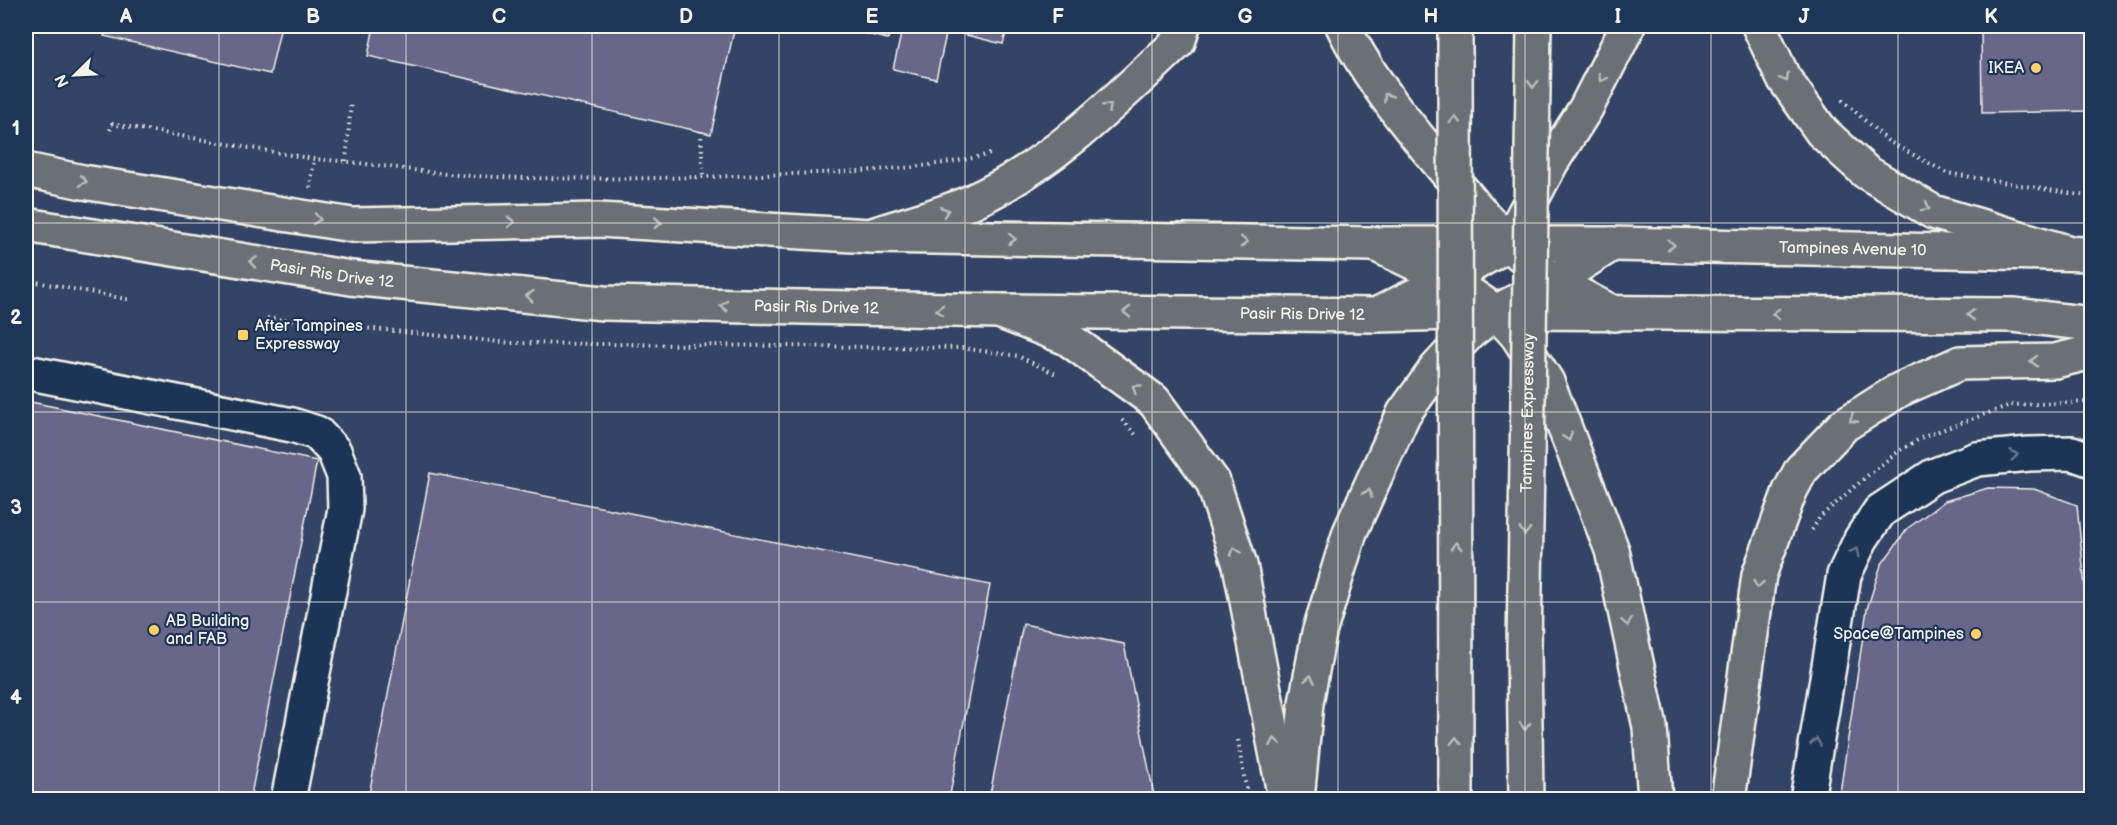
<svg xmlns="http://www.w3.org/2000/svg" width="2117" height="825" viewBox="0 0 2117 825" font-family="'Balsamiq Sans',sans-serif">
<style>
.building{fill:#676689;stroke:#f4f1e8;stroke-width:1.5}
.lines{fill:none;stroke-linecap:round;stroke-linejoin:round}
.minor-casing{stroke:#f4f1e8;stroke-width:38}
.major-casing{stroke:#f4f1e8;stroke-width:38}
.highway-casing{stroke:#f4f1e8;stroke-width:38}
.path{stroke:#f4f1e8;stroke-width:4;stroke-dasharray:1.5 4.5;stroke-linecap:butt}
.minor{stroke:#1d3557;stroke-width:33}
.major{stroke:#6a7074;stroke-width:33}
.highway{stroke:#6a7074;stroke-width:33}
.highway-bridge-casing{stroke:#f4f1e8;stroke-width:38;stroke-linecap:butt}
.highway-bridge{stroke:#6a7074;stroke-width:33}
.oneway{stroke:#bdbdba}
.oneway2{stroke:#68778a}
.grid{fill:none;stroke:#f4f1e8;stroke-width:1.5;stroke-opacity:0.55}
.poi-dot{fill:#ffd166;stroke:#1d3557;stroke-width:2}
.labels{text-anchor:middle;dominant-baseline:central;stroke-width:4.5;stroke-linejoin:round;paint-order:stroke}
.poi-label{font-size:16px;fill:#f4f1e8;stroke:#1d3557;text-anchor:end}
.street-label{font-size:16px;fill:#f4f1e8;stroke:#1d3557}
.neatline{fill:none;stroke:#f4f1e8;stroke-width:2}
.grid-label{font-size:20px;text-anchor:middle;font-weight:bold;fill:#f4f1e8}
</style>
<rect width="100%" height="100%" fill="#346"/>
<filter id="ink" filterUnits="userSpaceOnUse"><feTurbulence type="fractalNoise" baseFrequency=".0167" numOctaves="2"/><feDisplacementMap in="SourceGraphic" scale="12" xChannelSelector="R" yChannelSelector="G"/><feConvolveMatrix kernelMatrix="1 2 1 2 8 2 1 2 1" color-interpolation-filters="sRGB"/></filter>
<g filter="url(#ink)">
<g class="building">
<polygon points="107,26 281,26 270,74 104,36"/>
<polygon points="374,26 735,26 711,134 368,56"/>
<polygon points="832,26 891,26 888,39"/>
<polygon points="903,26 948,26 936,79 893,69"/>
<polygon points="961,26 1008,26 1003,44 962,34 964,26"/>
<polygon points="1981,26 2092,26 2092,111 1982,113"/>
<polygon points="26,401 317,461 250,800 26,800"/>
<polygon points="430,473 990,585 949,800 368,800"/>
<polygon points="1988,488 2034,489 2077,505 2092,659 2092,780 2089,800 1839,800 1867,609 1881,565 1908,528 1945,501"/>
<polygon points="1023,624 1124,644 1155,800 989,800"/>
</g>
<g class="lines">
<defs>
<g id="minor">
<polyline points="26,372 292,425 317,433 334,451 344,476 345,509 288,800"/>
<polyline points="1807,800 1844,575 1861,539 1880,511 1933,476 1977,459 2029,454 2072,453 2092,460"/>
</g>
<g id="major">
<path id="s1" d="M 26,170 L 83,182 L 352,225 L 599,220 L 870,236 L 1375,244 L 1612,244 L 2092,254"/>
<path id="s2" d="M 26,225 L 351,278 L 604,303 L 999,311 L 1376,315 L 1496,312 L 2013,315 L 2092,324"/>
</g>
<g id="highway">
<path d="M 1343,26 C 1372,85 1418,138 1460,188 C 1489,222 1517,257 1555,281 C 1574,293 1595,303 1615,314"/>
<polyline points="1759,26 1783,77 1822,132 1866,172 1933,212 2067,252"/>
<path d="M 870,236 C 902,225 943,215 973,201 C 1052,165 1115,101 1178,42 L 1183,26"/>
<polyline points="1375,244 1448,279 1496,312 1517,335 1547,382 1612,550 1650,727 1655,800"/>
<polyline points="999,311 1067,338 1154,401 1213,482 1240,565 1285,798"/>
<polyline points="1376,315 1448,279 1508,244 1551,163 1586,108 1628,26"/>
<polyline points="1297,800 1306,703 1319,633 1350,532 1404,413 1436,369 1469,333 1496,312 1554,281 1612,244"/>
<polyline points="1728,800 1759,575 1790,491 1801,470 1844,425 1899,390 1960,363 2055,361 2092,352"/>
</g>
</defs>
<use href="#minor" class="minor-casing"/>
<use href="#major" class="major-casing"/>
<use href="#highway" class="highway-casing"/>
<g class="path">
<polyline points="1842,100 1888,141 1947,173 2092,197"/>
<path d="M 110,130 L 112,124 L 314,159 C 367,162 420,173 473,176 C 579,181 685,178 791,174 C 857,171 926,170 990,154"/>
<polyline points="701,131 703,177"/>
<polyline points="346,161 351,103"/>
<polyline points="310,188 314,159"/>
<polyline points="26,280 131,300"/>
<polyline points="267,318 511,343 962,348 1018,356 1058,375"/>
<polyline points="1122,420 1136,435"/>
<polyline points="1812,530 1820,517 1867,476 1899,451 1923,437 2010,405 2092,402"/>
<polyline points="1238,740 1248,800"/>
</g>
<use href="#minor" class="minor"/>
<use href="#major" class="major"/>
<use href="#highway" class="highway"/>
<defs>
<g id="highway-bridge">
<polyline points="1455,26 1456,800"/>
<path id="s3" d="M 1526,800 L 1524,648 L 1534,26"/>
</g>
</defs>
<use href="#highway-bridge" class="highway-bridge-casing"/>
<use href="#highway-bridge" class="highway-bridge"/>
</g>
<defs><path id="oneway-chevron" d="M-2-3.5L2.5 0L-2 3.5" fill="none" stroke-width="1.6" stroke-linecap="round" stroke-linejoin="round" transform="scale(1.5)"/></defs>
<g class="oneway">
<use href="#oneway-chevron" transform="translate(1602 78) rotate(117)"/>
<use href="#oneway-chevron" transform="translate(1785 78) rotate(59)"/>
<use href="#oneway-chevron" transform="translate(1533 84) rotate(91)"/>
<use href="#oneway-chevron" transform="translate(1387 97) rotate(-125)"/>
<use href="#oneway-chevron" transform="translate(1108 107) rotate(-43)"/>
<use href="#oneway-chevron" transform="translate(1455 120) rotate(-90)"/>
<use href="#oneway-chevron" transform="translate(83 181) rotate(10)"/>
<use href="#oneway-chevron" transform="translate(1926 207) rotate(29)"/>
<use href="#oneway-chevron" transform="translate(945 211) rotate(-19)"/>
<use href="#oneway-chevron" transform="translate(317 219) rotate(9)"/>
<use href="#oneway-chevron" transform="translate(511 222) rotate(-1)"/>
<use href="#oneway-chevron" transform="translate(658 223) rotate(3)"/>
<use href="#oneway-chevron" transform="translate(1012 239) rotate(1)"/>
<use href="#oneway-chevron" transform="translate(1244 242) rotate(1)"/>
<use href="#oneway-chevron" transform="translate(1671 245) rotate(1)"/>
<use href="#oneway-chevron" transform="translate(253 262) rotate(-171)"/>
<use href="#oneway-chevron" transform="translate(530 296) rotate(-174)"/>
<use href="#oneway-chevron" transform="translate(724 306) rotate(-179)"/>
<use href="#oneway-chevron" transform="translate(940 310) rotate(-179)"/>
<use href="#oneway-chevron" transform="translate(1127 312) rotate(-180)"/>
<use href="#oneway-chevron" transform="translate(1776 314) rotate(-180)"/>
<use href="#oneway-chevron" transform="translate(1971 315) rotate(-180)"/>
<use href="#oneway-chevron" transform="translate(2034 361) rotate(179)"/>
<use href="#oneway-chevron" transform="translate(1136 388) rotate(-144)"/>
<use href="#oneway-chevron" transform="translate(1853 419) rotate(147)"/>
<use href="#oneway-chevron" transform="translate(1568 437) rotate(69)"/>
<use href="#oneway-chevron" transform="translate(1368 493) rotate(-66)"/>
<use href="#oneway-chevron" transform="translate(1525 531) rotate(91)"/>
<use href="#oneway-chevron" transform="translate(1456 546) rotate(-90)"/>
<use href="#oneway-chevron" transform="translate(1235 551) rotate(-108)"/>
<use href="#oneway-chevron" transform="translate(1758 584) rotate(99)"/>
<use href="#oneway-chevron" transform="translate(1627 622) rotate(78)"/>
<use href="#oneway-chevron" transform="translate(1310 679) rotate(-80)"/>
<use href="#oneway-chevron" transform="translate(1525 726) rotate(89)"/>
<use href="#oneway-chevron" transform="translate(1456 741) rotate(-90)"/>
<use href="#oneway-chevron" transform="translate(1275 742) rotate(-100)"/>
</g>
<g class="oneway2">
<use href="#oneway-chevron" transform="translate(2014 455) rotate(-7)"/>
<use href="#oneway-chevron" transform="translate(1855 552) rotate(-64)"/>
<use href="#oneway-chevron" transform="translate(1816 742) rotate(-81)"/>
</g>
</g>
<path class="grid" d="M 219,26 L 219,800M 406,26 L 406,800M 592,26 L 592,800M 779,26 L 779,800M 965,26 L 965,800M 1152,26 L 1152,800M 1338,26 L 1338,800M 1525,26 L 1525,800M 1711,26 L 1711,800M 1898,26 L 1898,800M 26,223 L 2092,223M 26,412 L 2092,412M 26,602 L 2092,602"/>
<g class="poi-dot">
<circle cx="2036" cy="68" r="6"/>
<rect x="237" y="329" width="12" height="12" rx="3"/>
<circle cx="154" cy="630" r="6"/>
<circle cx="1976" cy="634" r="6"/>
</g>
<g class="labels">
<g class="poi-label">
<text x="2024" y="68">IKEA</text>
<text x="255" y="326" text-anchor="start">After Tampines<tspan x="255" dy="18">Expressway</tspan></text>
<text x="166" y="621" text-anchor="start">AB Building<tspan x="166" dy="18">and FAB</tspan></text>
<text x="1964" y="634">Space@Tampines</text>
</g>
<g class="street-label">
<text stroke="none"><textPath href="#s1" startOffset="1832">Tampines Avenue 10</textPath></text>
<text stroke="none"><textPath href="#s2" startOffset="310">Pasir Ris Drive 12</textPath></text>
<text stroke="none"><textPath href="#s2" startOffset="796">Pasir Ris Drive 12</textPath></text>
<text stroke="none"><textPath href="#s2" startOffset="1282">Pasir Ris Drive 12</textPath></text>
<text stroke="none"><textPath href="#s3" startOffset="387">Tampines Expressway</textPath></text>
</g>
</g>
<rect width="2117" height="825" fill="none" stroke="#1d3557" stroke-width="66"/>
<g transform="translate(75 75) rotate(246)" stroke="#1d3557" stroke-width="4.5" paint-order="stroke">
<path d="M0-4.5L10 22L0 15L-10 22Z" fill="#f4f1e8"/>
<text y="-9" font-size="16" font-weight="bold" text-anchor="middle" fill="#f4f1e8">N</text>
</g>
<rect x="33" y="33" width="2051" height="759" class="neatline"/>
<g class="grid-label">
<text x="126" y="23">A</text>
<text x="313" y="23">B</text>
<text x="499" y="23">C</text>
<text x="686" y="23">D</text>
<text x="872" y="23">E</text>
<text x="1058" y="23">F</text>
<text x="1245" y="23">G</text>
<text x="1431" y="23">H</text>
<text x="1618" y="23">I</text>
<text x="1804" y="23">J</text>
<text x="1991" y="23">K</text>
<text x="16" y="135">1</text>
<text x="16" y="324">2</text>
<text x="16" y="514">3</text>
<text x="16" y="704">4</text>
</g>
</svg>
